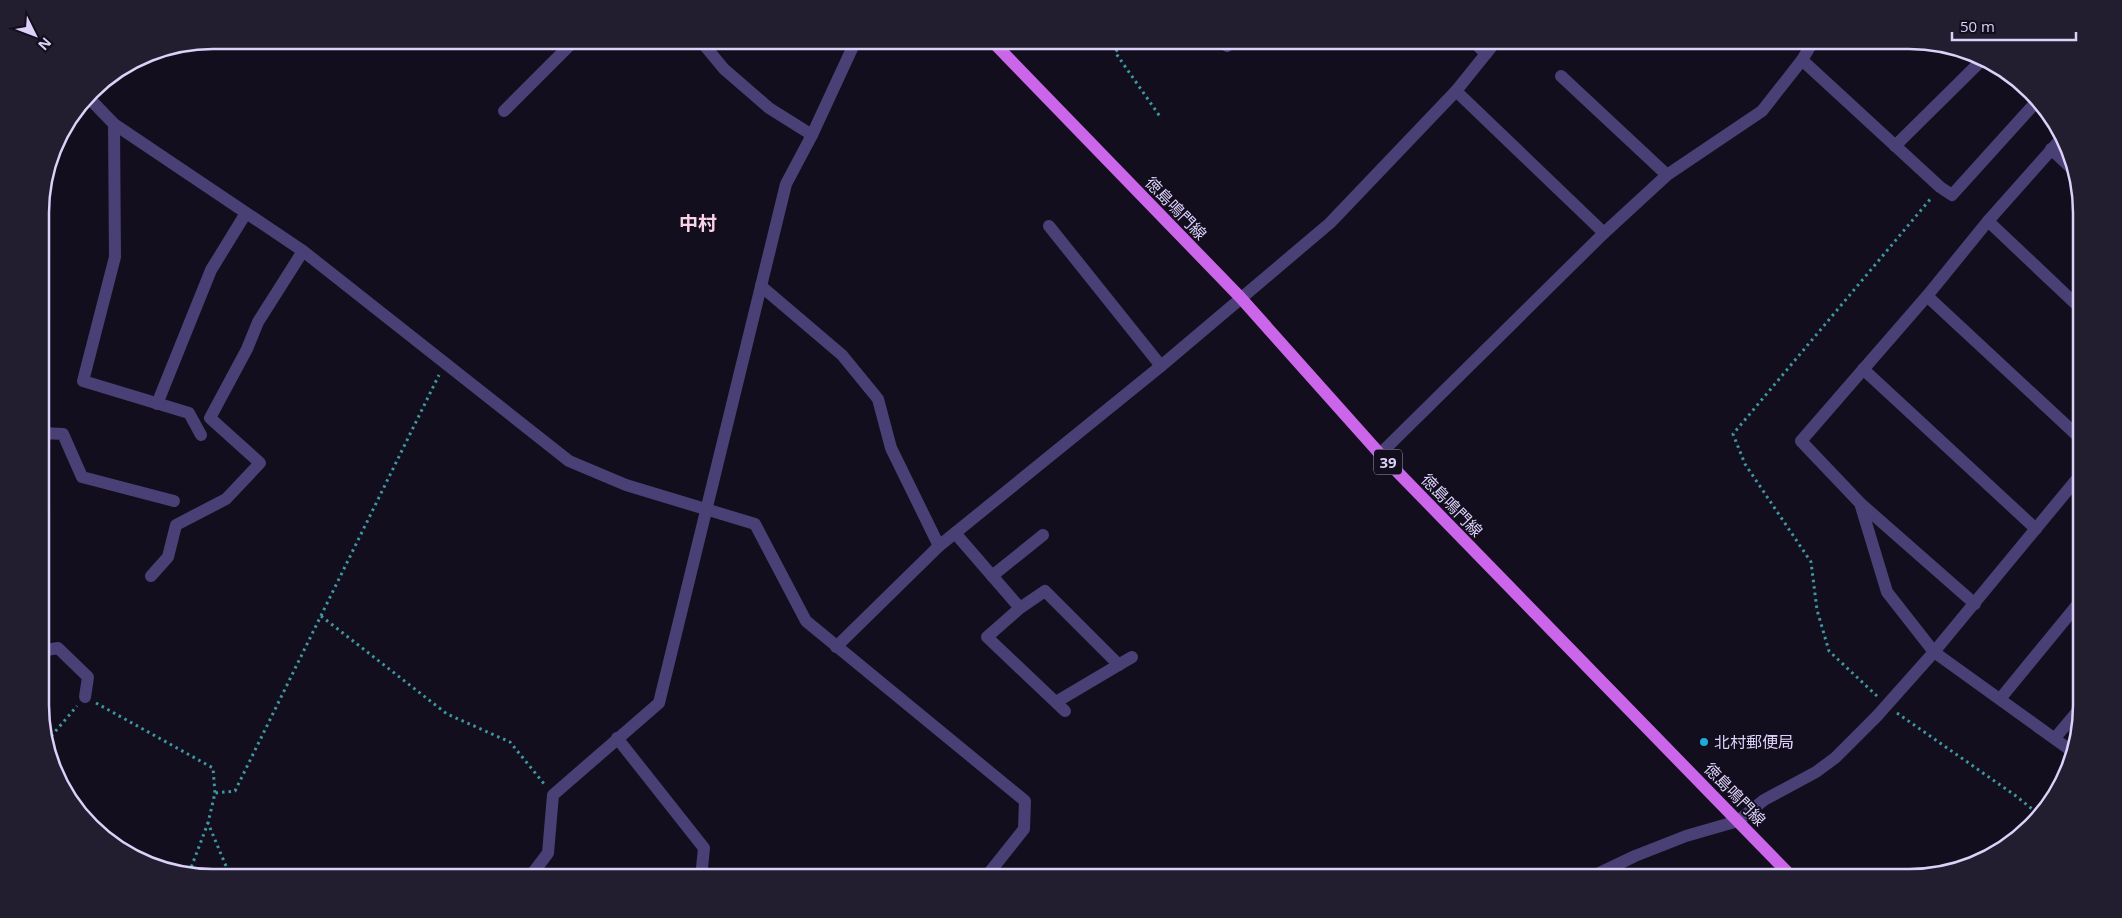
<svg xmlns="http://www.w3.org/2000/svg" width="2122" height="918" viewBox="0 0 2122 918" font-family="'Open Sans','Noto Sans JP',sans-serif">
<style>
.lines{fill:none;stroke-linecap:round;stroke-linejoin:round}
.path{stroke:#3d98a0;stroke-width:3;stroke-dasharray:2.5 4;stroke-linecap:butt}
.minor{stroke:#494075;stroke-width:12}
.tertiary{stroke:#494075;stroke-width:12}
.primary{stroke:#cb66ea;stroke-width:12}
.poi-dot{fill:#1eabd7;stroke:#130e1d;stroke-width:2}
.labels{text-anchor:middle;dominant-baseline:central;stroke-width:4;stroke-linejoin:round;paint-order:stroke}
.shield{fill:#130e1d;stroke:#9f96b7;stroke-width:1}
.shield-label{font-size:15px;font-weight:bold;fill:#dbd1f9}
.street-label{font-size:16px;fill:#dbd1f9;stroke:#130e1d}
.poi-label{font-size:16px;fill:#dbd1f9;stroke:#130e1d;text-anchor:start}
.quarter-label{font-size:19px;font-weight:bold;fill:#f9d2e5;stroke:#130e1d}
.rim{fill:none;stroke:#dbd1f9;stroke-width:2.5}
</style>
<rect width="100%" height="100%" fill="#130e1d"/>
<g class="lines">
<g class="path">
<polyline points="1124,40 1125,42 1115,52 1161,118"/>
<polyline points="321,616 447,714 510,742 545,785"/>
<polyline points="1877,696 1829,651 1817,610 1811,562 1745,464 1733,434 1932,197"/>
<polyline points="96,703 213,768 215,793"/>
<polyline points="1897,713 2016,796 2037,813"/>
<polyline points="47,741 77,706"/>
<polyline points="189,873 208,823"/>
<polyline points="231,878 208,823 215,793 235,791 439,375"/>
</g>
<g class="minor">
<polyline points="700,40 724,69 769,108 812,135"/>
<polyline points="1472,40 1486,54"/>
<polyline points="1227,46 1235,40"/>
<polyline points="1802,60 1940,187 1952,195 2037,101"/>
<polyline points="1561,76 1667,175"/>
<polyline points="1456,91 1604,233"/>
<polyline points="88,97 114,124 303,251 569,461 626,485 755,524 806,621 1025,801 1024,829 985,878"/>
<polyline points="504,111 575,40"/>
<polyline points="114,124 115,257 83,381 189,413 201,435"/>
<polyline points="2060,140 1988,221 1927,296 1801,441 1860,503 1887,592 1934,652 2073,752"/>
<polyline points="1895,146 1983,59"/>
<polyline points="2051,149 2071,168"/>
<polyline points="1988,221 2081,309"/>
<polyline points="1049,226 1161,366"/>
<polyline points="761,286 842,355 878,399 891,448 939,546"/>
<polyline points="1927,296 2081,439"/>
<polyline points="1863,369 2036,529"/>
<polyline points="157,404 211,270 246,213"/>
<polyline points="41,433 63,434 82,477 174,501"/>
<polyline points="1380,454 1604,233 1667,175 1762,111 1802,60 1814,40"/>
<polyline points="1860,503 1975,604"/>
<polyline points="955,533 1020,608"/>
<polyline points="151,576 168,557 176,525 226,499 260,463 210,418 247,349 258,322 303,251"/>
<polyline points="992,576 1043,535"/>
<polyline points="836,647 939,546 1161,366 1330,223 1456,91 1497,40"/>
<polyline points="41,651 58,648 88,677 85,697"/>
<polyline points="2000,699 2082,599"/>
<polyline points="1056,702 1132,657"/>
<polyline points="1065,711 987,637 1020,608 1045,591 1119,665"/>
<polyline points="1877,716 1934,652 2081,474"/>
<polyline points="617,738 704,848 701,878"/>
<polyline points="2055,738 2082,706"/>
<polyline points="529,878 548,853 553,795 659,703 786,184 812,135 856,40"/>
</g>
<polyline class="tertiary" points="1589,878 1635,856 1686,836 1738,821 1764,800 1816,772 1835,758 1877,716"/>
<polyline class="primary" points="991,40 1240,297 1380,454 1793,878"/>
</g>
<circle class="poi-dot" cx="1704" cy="742" r="5"/>
<g class="labels">
<rect class="shield" x="1374" y="449.5" width="28" height="25" rx="4"/>
<g class="shield-label">
<text x="1388" y="462">39</text>
</g>
<g class="street-label">
<text transform="translate(1176 208) rotate(46)">徳島鳴門線</text>
<text transform="translate(1452 505) rotate(46)">徳島鳴門線</text>
<text transform="translate(1735 794) rotate(46)">徳島鳴門線</text>
</g>
<g class="poi-label">
<text x="1714" y="742">北村郵便局</text>
</g>
<g class="quarter-label">
<text x="698" y="223">中村</text>
</g>
</g>
<path d="M0 0H2122V918H0ZM213 49H1909A164 164 0 0 1 2073 213V705A164 164 0 0 1 1909 869H213A164 164 0 0 1 49 705V213A164 164 0 0 1 213 49Z" fill="#231e2f" fill-rule="evenodd"/>
<path class="rim" d="M213 49H1909A164 164 0 0 1 2073 213V705A164 164 0 0 1 1909 869H213A164 164 0 0 1 49 705V213A164 164 0 0 1 213 49Z"/>
<g transform="translate(35 35) rotate(132)" stroke="#130e1d" stroke-width="4" paint-order="stroke">
<path d="M0-4L9 19L0 12L-9 19Z" fill="#dbd1f9"/>
<text y="-8" font-size="14" font-weight="bold" text-anchor="middle" fill="#dbd1f9">N</text>
</g>
<path d="M1952 32v8h124v-8" fill="none" stroke="#dbd1f9" stroke-width="2.5"/>
<text x="1960" y="32" font-size="15" fill="#dbd1f9" stroke="#130e1d" stroke-width="4" paint-order="stroke">50 m</text>
</svg>
